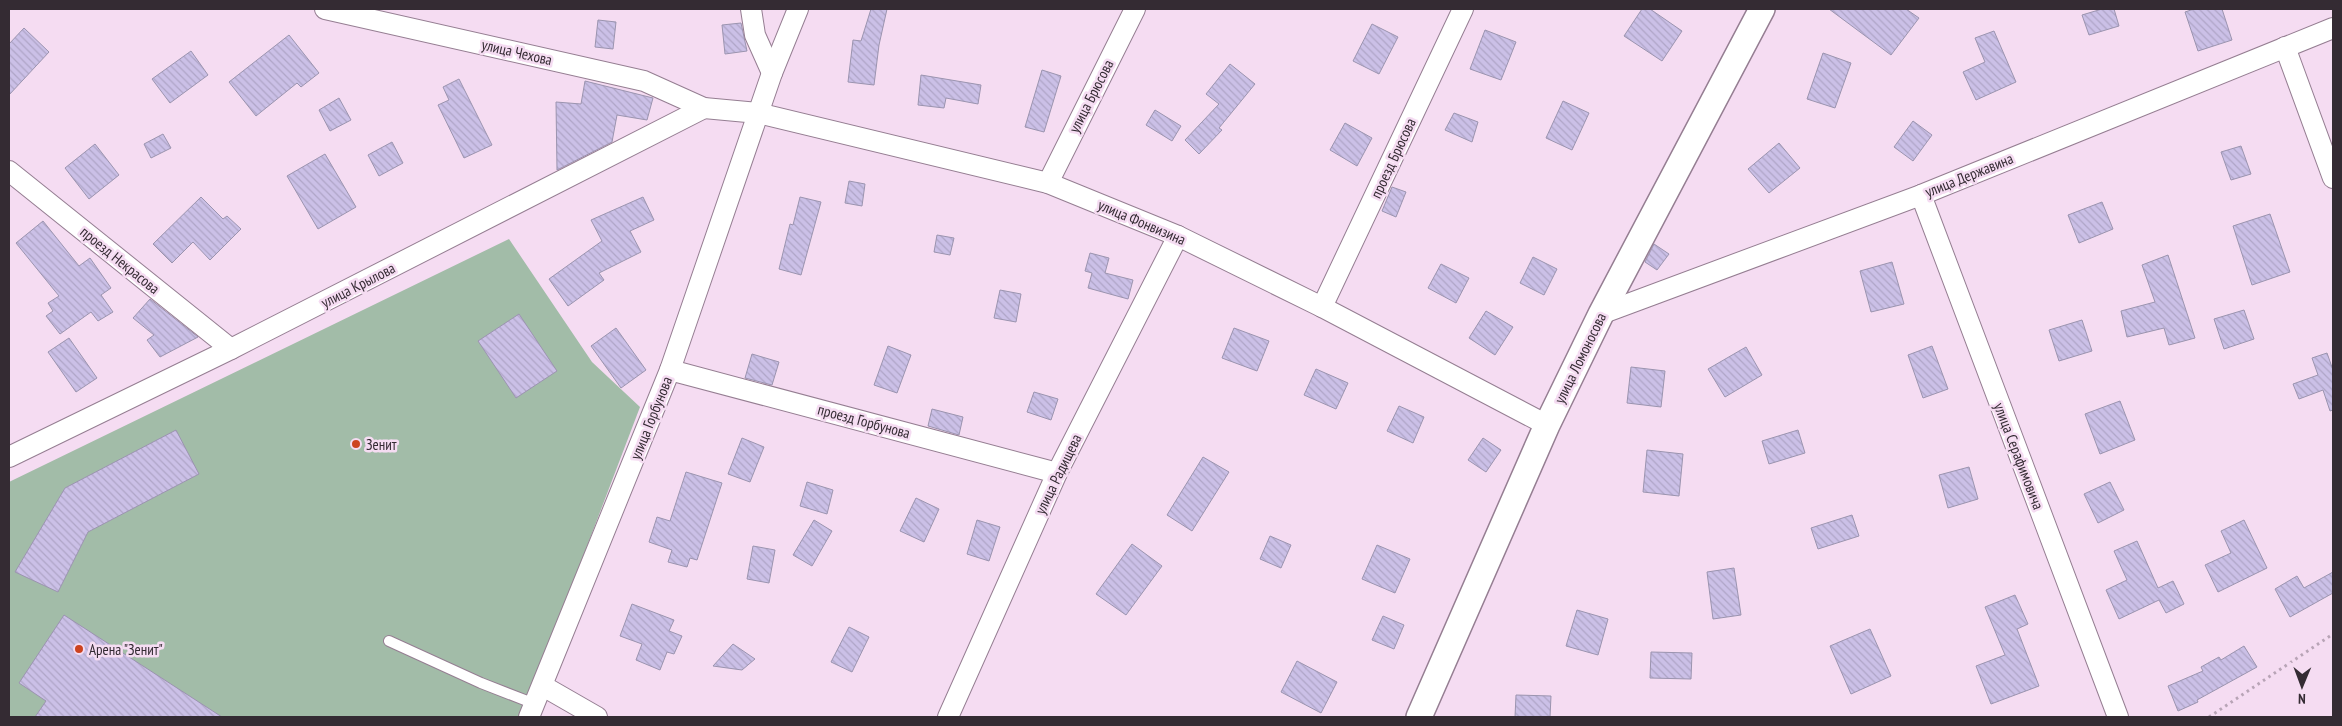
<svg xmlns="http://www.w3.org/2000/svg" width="2342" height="726" viewBox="0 0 2342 726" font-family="'PT Sans Narrow',sans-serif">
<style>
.pitch{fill:#a2bca8}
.building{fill:url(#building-back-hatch);stroke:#9b94af}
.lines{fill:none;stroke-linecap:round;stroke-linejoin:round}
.service-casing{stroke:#957e92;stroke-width:12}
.minor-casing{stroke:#957e92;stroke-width:22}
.tertiary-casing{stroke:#957e92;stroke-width:28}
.path{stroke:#b8a4b6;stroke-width:3;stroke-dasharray:2.5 4;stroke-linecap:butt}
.service{stroke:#fff;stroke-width:10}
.minor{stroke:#fff;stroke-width:20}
.tertiary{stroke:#fff;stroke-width:25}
.poi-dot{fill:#cc4320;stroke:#f5dcf2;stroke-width:2}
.labels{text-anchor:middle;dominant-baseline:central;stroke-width:5;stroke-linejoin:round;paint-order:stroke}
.street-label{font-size:15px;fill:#342b33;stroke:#f5dcf2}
.poi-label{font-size:15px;fill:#342b33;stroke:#f5dcf2;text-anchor:start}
</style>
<defs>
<pattern id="building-back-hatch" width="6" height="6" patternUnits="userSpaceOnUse" patternTransform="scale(1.25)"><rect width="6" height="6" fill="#cbc0e7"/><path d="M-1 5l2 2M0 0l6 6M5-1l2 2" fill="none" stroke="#afa5c7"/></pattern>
</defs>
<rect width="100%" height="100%" fill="#f5dcf2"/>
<polygon class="pitch" points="509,239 592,362 640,407 522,717 9,717 9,482"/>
<g class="building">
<polygon points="871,9 887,9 879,45 874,85 848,82 853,40 861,41"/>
<polygon points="1642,9 1650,9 1682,31 1662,61 1624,36"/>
<polygon points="1829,9 1906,9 1919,18 1891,55"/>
<polygon points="2102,9 2114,9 2119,26 2089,35 2082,15"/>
<polygon points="2194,9 2222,9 2232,40 2198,51 2185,12"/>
<polygon points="598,20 616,22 613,49 595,47"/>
<polygon points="741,23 747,51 725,54 722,25"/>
<polygon points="1372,24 1398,37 1379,74 1353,61"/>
<polygon points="24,28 49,52 9,95 9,44"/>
<polygon points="1485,30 1516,42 1501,80 1470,69"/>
<polygon points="1994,31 2016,82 1976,100 1963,72 1985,62 1975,38"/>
<polygon points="289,35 319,73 301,87 297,83 256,116 229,82"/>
<polygon points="191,51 208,75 170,103 152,79"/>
<polygon points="1823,53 1851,63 1835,108 1807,99"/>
<polygon points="1230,64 1255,84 1219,128 1222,130 1199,154 1185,140 1219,104 1206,94"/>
<polygon points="1042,70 1061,76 1044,132 1025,127"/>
<polygon points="921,75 981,85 978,104 946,98 944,108 918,105"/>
<polygon points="459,79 492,145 464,158 438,105 449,100 443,87"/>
<polygon points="585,81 653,98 647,120 617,115 612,142 557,170 556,102 581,104"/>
<polygon points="339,98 351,120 330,131 319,110"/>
<polygon points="1563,101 1589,113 1572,150 1546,138"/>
<polygon points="1155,110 1181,126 1172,141 1146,125"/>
<polygon points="1454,113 1478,122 1472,142 1445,130"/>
<polygon points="1913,121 1932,135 1913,161 1894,147"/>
<polygon points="1345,123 1372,138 1357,166 1330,150"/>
<polygon points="163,134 171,148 151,158 144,144"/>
<polygon points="392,142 403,163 379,176 368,155"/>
<polygon points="1779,143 1800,168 1769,193 1748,169"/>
<polygon points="95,144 119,175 89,199 65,168"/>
<polygon points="2241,146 2251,174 2231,180 2221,152"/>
<polygon points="325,154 356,207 318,229 287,176"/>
<polygon points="849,181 865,184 862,206 845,203"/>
<polygon points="1392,187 1406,192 1396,217 1382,211"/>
<polygon points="201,197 223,219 227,216 241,229 210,260 193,242 172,263 153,244"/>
<polygon points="643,197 654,220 630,231 641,252 599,273 604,280 568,306 549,279 602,241 591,220"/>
<polygon points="800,197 821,202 801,275 779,269 790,224 793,225"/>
<polygon points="2102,202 2113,229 2079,243 2068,215"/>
<polygon points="2270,214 2290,272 2252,285 2233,226"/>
<polygon points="43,221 79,266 90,258 111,288 101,295 113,312 98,321 91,312 60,334 46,316 53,311 48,303 59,296 16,243"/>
<polygon points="937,235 954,238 950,255 934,252"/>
<polygon points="1654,244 1669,254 1657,270 1645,262"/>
<polygon points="1090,253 1109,258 1105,273 1133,280 1128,299 1088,288 1092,273 1085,271"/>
<polygon points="2168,255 2195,338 2169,345 2164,328 2127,337 2121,311 2155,302 2142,265"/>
<polygon points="1533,257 1557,269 1544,295 1520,283"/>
<polygon points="1892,262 1904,304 1871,312 1860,271"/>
<polygon points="1441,264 1469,278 1456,303 1428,288"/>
<polygon points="1000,290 1021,294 1016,322 994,318"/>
<polygon points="150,299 198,337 160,357 147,340 154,335 133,318"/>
<polygon points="2244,310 2254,339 2224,349 2214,319"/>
<polygon points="1486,311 1513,327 1495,355 1469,338"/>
<polygon points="519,314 557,371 516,398 478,341"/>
<polygon points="2082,320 2092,351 2059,361 2049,330"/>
<polygon points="616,328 646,370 621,388 591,346"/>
<polygon points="1234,328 1269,341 1257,371 1222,358"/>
<polygon points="69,338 97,378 76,392 48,352"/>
<polygon points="888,346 911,355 897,393 874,385"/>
<polygon points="1932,346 1948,389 1923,398 1908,355"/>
<polygon points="1746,347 1762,375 1725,397 1708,369"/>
<polygon points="2327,353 2333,370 2333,410 2330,411 2323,390 2299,399 2293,384 2318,375 2312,358"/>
<polygon points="752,354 779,362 772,385 745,378"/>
<polygon points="1631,367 1665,371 1661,407 1627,403"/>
<polygon points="1316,369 1348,383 1336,409 1304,395"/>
<polygon points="1034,392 1058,399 1051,420 1027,412"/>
<polygon points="2120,401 2135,440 2100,454 2085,414"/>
<polygon points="1399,406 1424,417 1413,443 1387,431"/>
<polygon points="932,409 963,417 959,435 928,426"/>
<polygon points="176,430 199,474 88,532 58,592 15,572 65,488"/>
<polygon points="1798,430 1805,453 1769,464 1762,441"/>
<polygon points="742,438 764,447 750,482 728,474"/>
<polygon points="1483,438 1501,450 1486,472 1468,460"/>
<polygon points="1647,450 1683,454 1679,496 1643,492"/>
<polygon points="1203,457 1229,472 1192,531 1167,515"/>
<polygon points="1969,467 1978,499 1948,508 1939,475"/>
<polygon points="686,472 722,483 697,560 690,558 687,567 668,562 672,550 649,542 657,517 670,521"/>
<polygon points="807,482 833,490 827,514 800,506"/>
<polygon points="2110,482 2124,510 2098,523 2084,494"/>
<polygon points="916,498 939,509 924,542 900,531"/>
<polygon points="1852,515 1859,536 1818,549 1811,528"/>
<polygon points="814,520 832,531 812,566 793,555"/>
<polygon points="977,520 1000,527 989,561 967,554"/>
<polygon points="2244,520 2267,568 2218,592 2205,565 2231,553 2221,531"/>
<polygon points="1270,536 1291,545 1281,568 1260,559"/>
<polygon points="2137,541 2158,588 2173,581 2184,604 2166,613 2159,600 2119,619 2106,590 2127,580 2114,551"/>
<polygon points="1132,544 1162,566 1126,615 1096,594"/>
<polygon points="1377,545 1410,559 1395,593 1362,579"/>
<polygon points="753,546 775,550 769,583 747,579"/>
<polygon points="1734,568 1741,615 1713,619 1707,572"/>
<polygon points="2333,572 2333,593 2290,617 2275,589 2297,576 2304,588"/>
<polygon points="2015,595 2028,624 2017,629 2039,686 1991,704 1976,666 2005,655 1985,607"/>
<polygon points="632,604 674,620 669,631 682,636 674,654 667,652 660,670 636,660 642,644 620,636"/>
<polygon points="1577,610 1608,619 1598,655 1566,646"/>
<polygon points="64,615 222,717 35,717 46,701 19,683"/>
<polygon points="1383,616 1404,625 1394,649 1372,640"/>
<polygon points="849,627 869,637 852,672 831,662"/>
<polygon points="1870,629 1891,676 1851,694 1830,646"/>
<polygon points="733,644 755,659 742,670 713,666"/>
<polygon points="2244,646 2257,667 2197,700 2198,702 2178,711 2168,686 2203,671 2201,667 2219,657 2221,660"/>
<polygon points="1651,652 1692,653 1691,679 1650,678"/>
<polygon points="1297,661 1337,682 1321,713 1281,692"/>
<polygon points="1516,695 1551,696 1550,717 1515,717"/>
</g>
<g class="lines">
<defs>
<polyline id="service" points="389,641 481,683 535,704"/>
<g id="minor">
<polyline points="325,9 644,81 704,108 758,113 1048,183 1178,236 1322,307 1547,425"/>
<polyline points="751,9 755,35 772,73"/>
<polyline points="2285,47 2333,178"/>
<polyline points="9,171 231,349"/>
<polyline points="1048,183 1135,9"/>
<polyline points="1921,195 2118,717"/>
<polyline points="1322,307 1463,9"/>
<polyline points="1601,314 1921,195 2333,28"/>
<polyline points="670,370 1057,473"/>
<polyline points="9,457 231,349 704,108"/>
<polyline points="543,686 597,717"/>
<polyline points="529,717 670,370 772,73 798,9"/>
<polyline points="948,717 1057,473 1178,236"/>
</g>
<polyline id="tertiary" points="1419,717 1547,425 1601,314 1762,9"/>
</defs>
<use href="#service" class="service-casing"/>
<use href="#minor" class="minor-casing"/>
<use href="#tertiary" class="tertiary-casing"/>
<polyline class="path" points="2209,717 2333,634"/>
<use href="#service" class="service"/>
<use href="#minor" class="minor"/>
<use href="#tertiary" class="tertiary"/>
</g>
<g class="poi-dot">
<circle cx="356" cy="444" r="5"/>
<circle cx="79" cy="649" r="5"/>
</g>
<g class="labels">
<g class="street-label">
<text transform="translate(517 52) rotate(13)">улица Чехова</text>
<text transform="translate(1091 96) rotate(-63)">улица Брюсова</text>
<text transform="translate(1393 158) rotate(-65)">проезд Брюсова</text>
<text transform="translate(1969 175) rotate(-22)">улица Державина</text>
<text transform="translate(1142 222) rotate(23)">улица Фонвизина</text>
<text transform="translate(120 260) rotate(39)">проезд Некрасова</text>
<text transform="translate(358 285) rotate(-27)">улица Крылова</text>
<text transform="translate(1580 358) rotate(-64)">улица Ломоносова</text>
<text transform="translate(651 418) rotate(-68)">улица Горбунова</text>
<text transform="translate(864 421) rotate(15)">проезд Горбунова</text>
<text transform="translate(2019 456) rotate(69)">улица Серафимовича</text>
<text transform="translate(1058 474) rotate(-64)">улица Радищева</text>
</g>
<g class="poi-label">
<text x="366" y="444">Зенит</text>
<text x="89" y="649">Арена "Зенит"</text>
</g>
</g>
<rect width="2342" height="726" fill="none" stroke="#342b33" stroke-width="20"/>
<g transform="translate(2302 686) rotate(181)" stroke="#f5dcf2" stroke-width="4" paint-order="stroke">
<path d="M0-4L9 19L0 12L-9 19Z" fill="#342b33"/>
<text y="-8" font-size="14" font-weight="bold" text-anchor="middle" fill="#342b33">N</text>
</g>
</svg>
